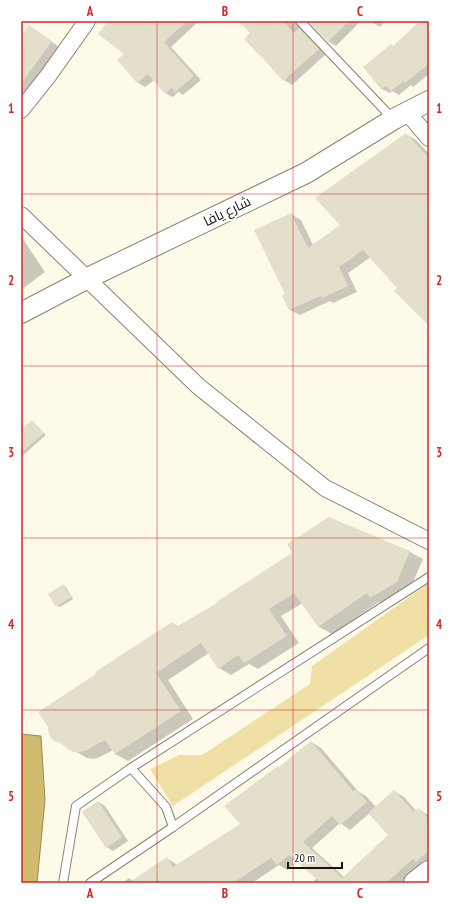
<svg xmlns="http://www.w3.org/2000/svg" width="450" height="904" viewBox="0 0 450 904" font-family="'PT Sans Narrow',Cairo,sans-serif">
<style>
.green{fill:#f0e0a6}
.water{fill:#d0bb6f;stroke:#998a52}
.shadow{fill:#0003;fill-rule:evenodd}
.building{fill:#e4dfcb}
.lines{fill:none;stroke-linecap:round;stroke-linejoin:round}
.service-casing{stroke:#888371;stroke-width:10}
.minor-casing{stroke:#888371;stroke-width:18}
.tertiary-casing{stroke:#888371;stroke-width:22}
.trunk-casing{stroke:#888371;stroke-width:24}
.service{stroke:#fff;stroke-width:8}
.minor{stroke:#fff;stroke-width:16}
.tertiary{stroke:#fff;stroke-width:20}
.trunk{stroke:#fff;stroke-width:22}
.grid{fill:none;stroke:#d62828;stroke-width:1;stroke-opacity:0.55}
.labels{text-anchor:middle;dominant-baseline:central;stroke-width:3.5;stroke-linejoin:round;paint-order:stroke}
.street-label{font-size:14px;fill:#18160f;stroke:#fff}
.neatline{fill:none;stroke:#d62828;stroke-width:1.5}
.grid-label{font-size:13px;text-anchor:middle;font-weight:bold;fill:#d62828}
</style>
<rect width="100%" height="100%" fill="#fefaea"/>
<polygon class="green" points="429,583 429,635 173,806 150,769 179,755 202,755 310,684 312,666"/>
<polygon class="water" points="21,734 41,736 45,800 37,883 21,883"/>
<g class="shadow">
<polygon points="109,21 199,21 171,47 201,80 183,95 178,92 173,97 165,93 154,80 145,87 137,82 126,54"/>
<polygon points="240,21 304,21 326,54 292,85 284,80 245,39 252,33"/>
<polygon points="309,21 361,21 336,46 328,41"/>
<polygon points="370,21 385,21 380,27"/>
<polygon points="421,21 429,21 429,74 413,87 411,85 399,95 392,91 390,93 382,89 364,67 394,46"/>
<polygon points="37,31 59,47 21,100 21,37"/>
<polygon points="407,135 416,140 429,154 429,323 371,257 348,273 357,292 333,303 330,301 300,315 290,310 284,296 286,295 291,214 301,220 313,245 341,225"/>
<polygon points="21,236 45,272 21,290"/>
<polygon points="35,424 46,435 21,457 21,435"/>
<polygon points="329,519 410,552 423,559 410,589 383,605 379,602 332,634 319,627 303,603 281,616 299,643 258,669 249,664 231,675 219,668 209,653 168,680 193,719 128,761 115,754 113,750 100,757 94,759 87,758 55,740 172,623 179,627 218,604 293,553"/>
<polygon points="63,585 66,587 73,599 60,607 57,606"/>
<path d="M 311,742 L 321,748 L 358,791 L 366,796 L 376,807 L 394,791 L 404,797 L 416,811 L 418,809 L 428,815 L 429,865 L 422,865 L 402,883 L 312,883 L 317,878 L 298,861 L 287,870 L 279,865 L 252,883 L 122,883 L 129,878 L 133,881 L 167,858 L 177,865 L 241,824 L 279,768 ZM 370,813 L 389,835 L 344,877 L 312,848 L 340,823 L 350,830 Z"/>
<polygon points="98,802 105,806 128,841 113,851 107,847"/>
</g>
<g class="building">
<polygon points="108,21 187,21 164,42 194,76 175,92 172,87 165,94 148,74 137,83 117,60 124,54 98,34"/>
<polygon points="239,21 283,21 294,33 299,28 319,49 283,81 259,54 259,55 244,39 250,33"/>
<polygon points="308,21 349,21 328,42"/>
<polygon points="420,21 429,21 429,64 405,83 404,81 391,91 386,86 381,89 363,67 391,44 393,46"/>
<polygon points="29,25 52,41 21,84 21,36"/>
<polygon points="406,133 429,158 429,326 394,291 397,288 363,250 339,267 348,286 322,298 321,296 289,310 282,296 285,294 254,230 291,213 308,248 340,225 315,198"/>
<polygon points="32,420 44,433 21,453 21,429"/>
<polygon points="329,517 410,551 397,582 370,598 367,593 318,627 294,593 269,609 287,636 244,663 238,655 218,669 201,643 156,673 181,711 115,754 105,740 87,750 80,752 74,752 67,749 63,744 54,741 50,737 48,731 48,727 38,712 96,674 95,672 172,622 176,627 217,603 216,602 292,553 287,544"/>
<polygon points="63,584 71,597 56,607 48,594"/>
<polygon points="311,741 353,791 356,789 367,802 340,825 332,816 303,842 342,878 388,835 368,813 394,790 414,812 418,808 429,819 429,850 416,862 413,859 386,883 321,883 289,855 277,865 271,858 233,883 128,883 167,857 173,867 240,824 224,806 278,766 279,767"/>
<polygon points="98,801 122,837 106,848 82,812"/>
</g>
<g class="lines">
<defs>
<g id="service">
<polyline points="300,21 393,119"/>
<polyline points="173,827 429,648"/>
<polyline points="63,883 76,806 131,768"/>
<polyline points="90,883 173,827 166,807 131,768 429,577"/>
</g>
<g id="minor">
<polyline points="21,110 48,76 87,21"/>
<polyline points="407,112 429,138"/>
<polyline points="21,215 198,386 325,488 429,541"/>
</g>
<polyline id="tertiary" points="21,313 88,278 306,173 394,119 429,101"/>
<polyline id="trunk" points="415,883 429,872"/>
</defs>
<use href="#service" class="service-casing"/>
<use href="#minor" class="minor-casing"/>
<use href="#tertiary" class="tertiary-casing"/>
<use href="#trunk" class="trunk-casing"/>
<use href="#service" class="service"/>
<use href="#minor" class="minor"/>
<use href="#tertiary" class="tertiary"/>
<use href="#trunk" class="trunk"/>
</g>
<path class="grid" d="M 157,21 L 157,883M 293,21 L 293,883M 21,194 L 429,194M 21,366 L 429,366M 21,538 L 429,538M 21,710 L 429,710"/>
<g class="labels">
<g class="street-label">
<text transform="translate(227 211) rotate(-26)">شارع يافا</text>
</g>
</g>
<rect width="450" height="904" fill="none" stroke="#ffffff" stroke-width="44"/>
<path d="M288 862v6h54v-6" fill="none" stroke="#18160f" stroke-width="2"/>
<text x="294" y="862" font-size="12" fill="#18160f" stroke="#ffffff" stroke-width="3" paint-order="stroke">20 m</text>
<rect x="22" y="22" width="406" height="860" class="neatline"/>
<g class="grid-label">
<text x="90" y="16">A</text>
<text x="225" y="16">B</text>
<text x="360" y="16">C</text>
<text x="11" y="113">1</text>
<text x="439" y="113">1</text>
<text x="11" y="285">2</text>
<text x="439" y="285">2</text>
<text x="11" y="457">3</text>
<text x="439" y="457">3</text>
<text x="11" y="629">4</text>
<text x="439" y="629">4</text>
<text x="11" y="801">5</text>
<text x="439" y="801">5</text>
<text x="90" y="898">A</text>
<text x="225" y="898">B</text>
<text x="360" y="898">C</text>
</g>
</svg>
